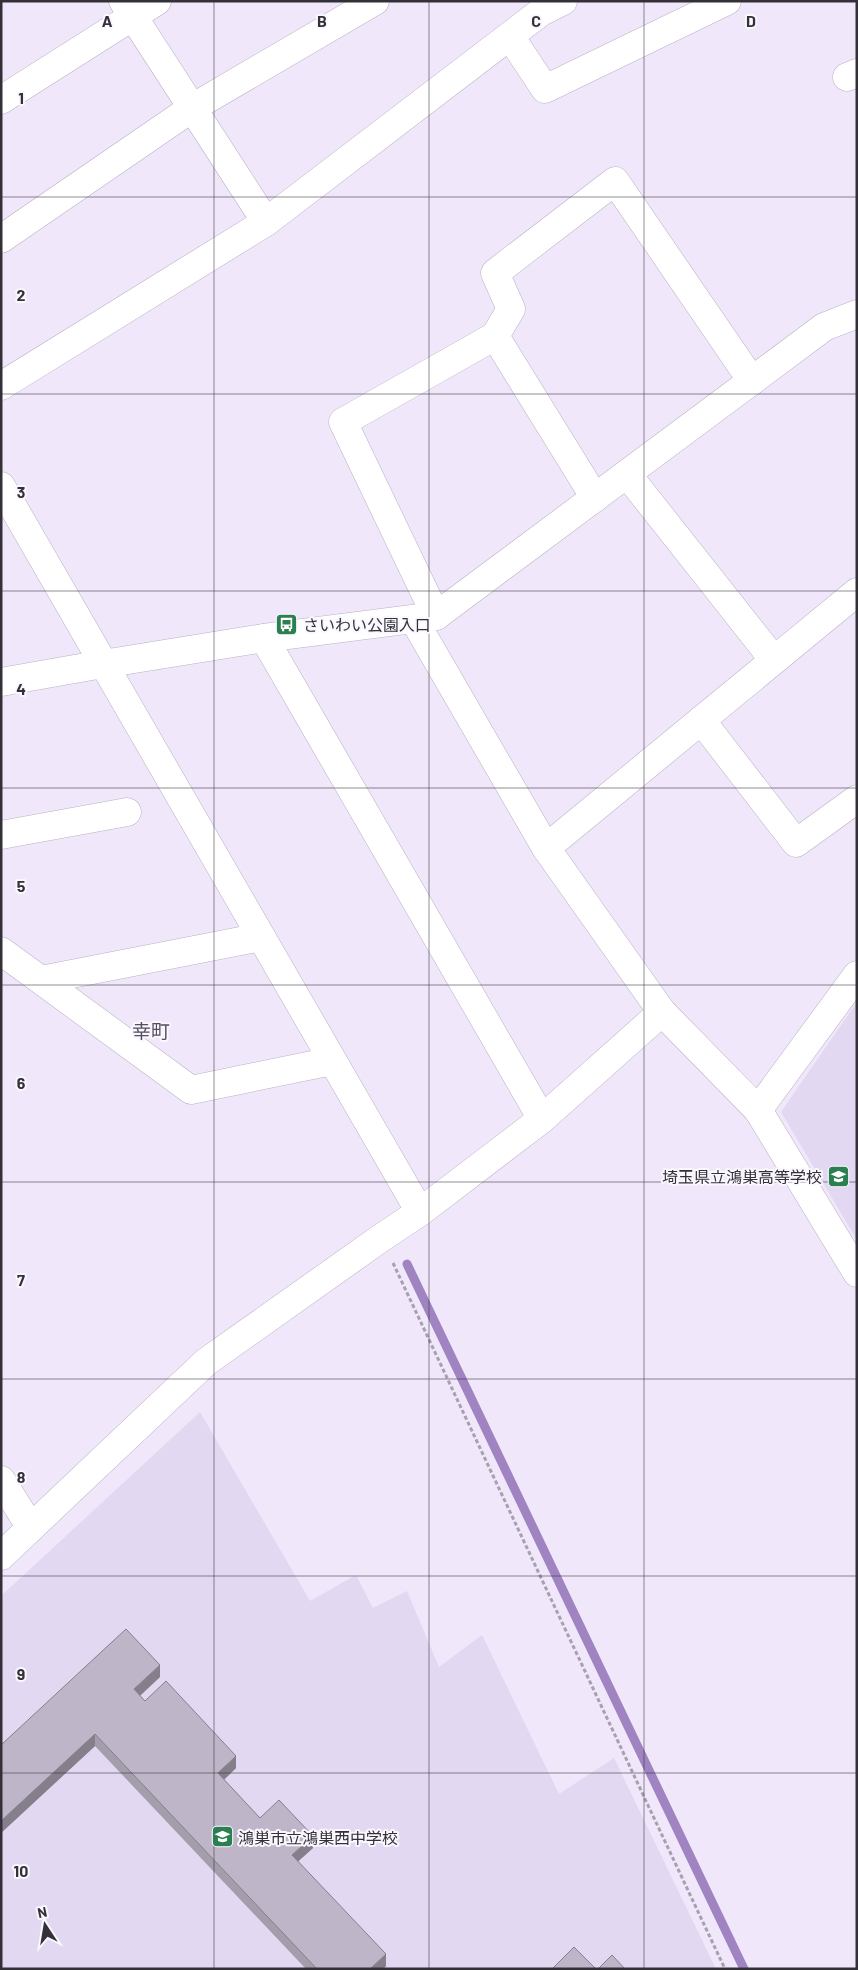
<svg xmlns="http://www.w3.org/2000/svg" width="858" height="1970" viewBox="0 0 858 1970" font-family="Barlow,'Noto Sans JP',sans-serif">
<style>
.built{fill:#e3d8f1}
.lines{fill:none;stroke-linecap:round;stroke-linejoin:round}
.stream{stroke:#a083c1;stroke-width:9}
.minor-casing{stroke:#b9b1c3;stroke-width:29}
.path{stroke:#a7a0af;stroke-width:3;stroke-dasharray:4 2.5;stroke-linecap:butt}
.minor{stroke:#fff;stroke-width:28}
.wall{fill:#a39dac}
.shaded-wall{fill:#857f8c}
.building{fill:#beb6c8;stroke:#857f8c}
.grid{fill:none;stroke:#343038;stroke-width:1;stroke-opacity:0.55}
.labels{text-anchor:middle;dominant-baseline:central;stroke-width:4;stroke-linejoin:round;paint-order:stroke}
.poi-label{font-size:16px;fill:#343038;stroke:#faf7ff;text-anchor:start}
.quarter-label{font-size:19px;fill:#564f5f;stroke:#faf7ff}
.grid-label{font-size:16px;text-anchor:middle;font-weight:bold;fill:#343038;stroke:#faf7ff;stroke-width:4;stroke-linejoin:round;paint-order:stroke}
</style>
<rect width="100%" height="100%" fill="#f0e7fa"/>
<g class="built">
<polygon points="857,1002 857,1240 781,1112"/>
<polygon points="200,1412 310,1601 356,1575 373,1608 407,1591 439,1667 482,1635 559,1794 614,1758 716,1969 1,1969 1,1596"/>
</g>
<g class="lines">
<polyline class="stream" points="407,1264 744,1969"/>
<defs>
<g id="minor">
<polyline points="123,1 266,222"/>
<polyline points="510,36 545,89 727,1"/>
<polyline points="847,77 857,73"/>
<polyline points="1,100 157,1"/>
<polyline points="1,239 192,108 375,1"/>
<polyline points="495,336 595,498"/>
<polyline points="1,386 266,222 541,12 563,1"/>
<polyline points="627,474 774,660"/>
<polyline points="1,486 420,1212"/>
<polyline points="436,616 343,422 495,336 511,309 495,273 615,181 752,381"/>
<polyline points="414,620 546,848 662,1012 758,1110 857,1273"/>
<polyline points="264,638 542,1119"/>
<polyline points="1,682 103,664 264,638 436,616 824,327 857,314"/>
<polyline points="701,720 796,843 857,799"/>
<polyline points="1,835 127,812"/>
<polyline points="546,848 857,592"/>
<polyline points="1,951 191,1090 332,1061"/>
<polyline points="41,980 261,937"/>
<polyline points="758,1110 857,975"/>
<polyline points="1,1480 31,1528"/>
<polyline points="1,1556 206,1362 381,1238 420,1212 542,1119 662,1012"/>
</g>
</defs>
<use href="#minor" class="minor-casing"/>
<polyline class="path" points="393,1263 725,1969"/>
<use href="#minor" class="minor"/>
</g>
<polygon class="wall" points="160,1677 140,1696 145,1701 236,1768 224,1780 260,1818 313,1848 298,1861 386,1966 383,1969 306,1969 95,1746 1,1833 1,1745"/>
<g class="shaded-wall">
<polygon points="160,1665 160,1677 134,1701 134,1689"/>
<polygon points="95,1734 95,1746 1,1833 1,1821"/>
<polygon points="236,1756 236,1768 218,1785 218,1773"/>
<polygon points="313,1836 313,1848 292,1867 292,1855"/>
<polygon points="386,1954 386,1966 383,1969 370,1969"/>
</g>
<g class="building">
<polygon points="126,1629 160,1665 134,1689 145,1701 166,1681 236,1756 218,1773 260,1818 279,1800 313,1836 292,1855 386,1954 370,1969 317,1969 95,1734 1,1821 1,1745"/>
<polygon points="574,1947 596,1969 552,1969"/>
<polygon points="612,1955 625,1969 598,1969"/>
</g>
<path class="grid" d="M 214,1 L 214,1969M 429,1 L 429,1969M 644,1 L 644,1969M 1,197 L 857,197M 1,394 L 857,394M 1,591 L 857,591M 1,788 L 857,788M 1,985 L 857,985M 1,1182 L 857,1182M 1,1379 L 857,1379M 1,1576 L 857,1576M 1,1773 L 857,1773"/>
<defs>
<symbol id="bus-square" viewBox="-11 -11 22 22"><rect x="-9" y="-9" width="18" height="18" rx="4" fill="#2c7f51" stroke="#faf7ff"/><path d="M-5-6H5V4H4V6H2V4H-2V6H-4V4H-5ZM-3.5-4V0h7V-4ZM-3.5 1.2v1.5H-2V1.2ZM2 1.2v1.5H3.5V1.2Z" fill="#fff"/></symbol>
<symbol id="school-square" viewBox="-11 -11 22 22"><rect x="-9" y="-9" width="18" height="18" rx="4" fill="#2c7f51" stroke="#faf7ff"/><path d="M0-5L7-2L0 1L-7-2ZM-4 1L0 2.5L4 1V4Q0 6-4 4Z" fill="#fff"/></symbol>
</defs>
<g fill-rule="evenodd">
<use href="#bus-square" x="274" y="612" width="25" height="25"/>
<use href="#school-square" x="826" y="1164" width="25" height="25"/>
<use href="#school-square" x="210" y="1824" width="25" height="25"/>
</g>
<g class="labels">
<g class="poi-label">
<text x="303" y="624">さいわい公園入口</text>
<text x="822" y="1176" text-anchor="end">埼玉県立鴻巣高等学校</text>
<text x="238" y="1837">鴻巣市立鴻巣西中学校</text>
</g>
<g class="quarter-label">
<text x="151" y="1030">幸町</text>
</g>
</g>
<g class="grid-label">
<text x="107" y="27">A</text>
<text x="322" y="27">B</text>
<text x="536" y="27">C</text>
<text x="751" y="27">D</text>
<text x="21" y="104">1</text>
<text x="21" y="301">2</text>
<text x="21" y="498">3</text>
<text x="21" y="695">4</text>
<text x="21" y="892">5</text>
<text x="21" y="1089">6</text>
<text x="21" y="1286">7</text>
<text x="21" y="1483">8</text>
<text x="21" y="1680">9</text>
<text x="21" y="1877">10</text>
</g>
<rect width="858" height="1970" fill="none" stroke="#343038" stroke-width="5"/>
<g transform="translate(45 1925) rotate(348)" stroke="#faf7ff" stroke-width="4" paint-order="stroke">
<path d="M0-4L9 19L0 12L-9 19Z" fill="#343038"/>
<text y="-8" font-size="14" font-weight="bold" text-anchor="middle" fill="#343038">N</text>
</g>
</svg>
